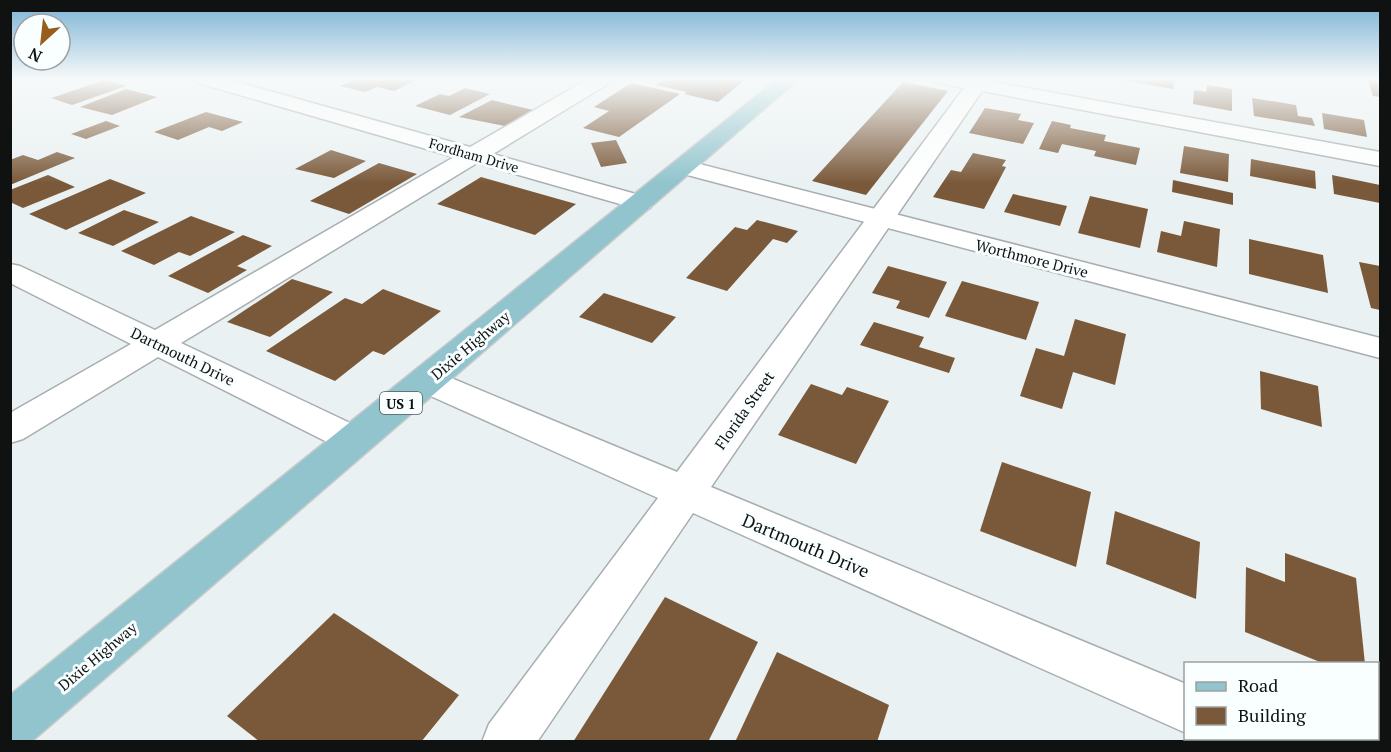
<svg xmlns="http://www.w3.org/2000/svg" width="1391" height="752" viewBox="0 0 1391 752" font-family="'PT Serif',serif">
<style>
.building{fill:#7a593a}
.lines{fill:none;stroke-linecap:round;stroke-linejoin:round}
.minor-casing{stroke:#a8aeb0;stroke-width:3}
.tertiary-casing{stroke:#a8aeb0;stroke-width:3}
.primary-casing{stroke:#cacbcb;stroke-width:3}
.minor{fill:#fff;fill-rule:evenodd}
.tertiary{fill:#fff;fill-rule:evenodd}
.primary{fill:#91c4cd;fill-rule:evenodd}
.labels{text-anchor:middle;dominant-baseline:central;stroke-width:6;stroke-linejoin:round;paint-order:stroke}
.far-street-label{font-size:14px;fill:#101212;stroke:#f9feff}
.shield{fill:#f9feff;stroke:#565959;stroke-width:1.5}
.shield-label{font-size:14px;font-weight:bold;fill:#101212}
.street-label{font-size:15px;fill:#101212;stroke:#f9feff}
.near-street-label{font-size:18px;fill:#101212;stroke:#f9feff}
</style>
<rect width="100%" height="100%" fill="#eaf1f2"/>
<g class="building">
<polygon points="357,78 421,78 394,91 377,87 365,92 340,86"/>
<polygon points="666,78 741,78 746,79 718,102 684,94 687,92 656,85"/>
<polygon points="1123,78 1175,78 1173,89 1122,80"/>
<polygon points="1367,78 1380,78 1380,97 1373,96"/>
<polygon points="105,80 126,86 72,105 51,98"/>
<polygon points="903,82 948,91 866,195 812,181"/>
<polygon points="631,83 680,94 619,137 583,128 609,111 594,107"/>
<polygon points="1207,85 1232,89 1232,111 1193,104 1194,90 1206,92"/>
<polygon points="465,88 490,94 450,115 415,106 440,94 449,96"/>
<polygon points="126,89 157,97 112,115 80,107"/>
<polygon points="1252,98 1296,105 1298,116 1312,118 1315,126 1254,116"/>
<polygon points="492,100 533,110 505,126 459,117"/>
<polygon points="985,108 1021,114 1018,120 1034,123 1023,144 969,133"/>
<polygon points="206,112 243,122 222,131 209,127 178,140 154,132"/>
<polygon points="1322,113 1364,120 1367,137 1324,129"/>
<polygon points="106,121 120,126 86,139 71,134"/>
<polygon points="1052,121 1071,125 1070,128 1106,135 1104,141 1140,148 1136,165 1094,156 1096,151 1062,144 1058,153 1039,149"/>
<polygon points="616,140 627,163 601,167 591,143"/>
<polygon points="1184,146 1229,154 1228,182 1180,173"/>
<polygon points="331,150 366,161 334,178 295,169"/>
<polygon points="57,152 75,158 10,185 10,160 23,155 38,160"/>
<polygon points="973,153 1006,160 1002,166 1006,167 984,209 933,197 951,170 961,172"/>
<polygon points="1251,159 1315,171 1316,189 1250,176"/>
<polygon points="379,163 417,174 349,214 310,201"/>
<polygon points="48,175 75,187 23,208 10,202 10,190"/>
<polygon points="1332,175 1380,185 1380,203 1334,194"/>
<polygon points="481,177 576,204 535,235 437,204"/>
<polygon points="110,179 146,193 66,230 29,214"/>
<polygon points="1173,180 1233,193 1233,205 1172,192"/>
<polygon points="1013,194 1067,206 1060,226 1004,212"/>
<polygon points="1090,196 1148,209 1140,248 1078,233"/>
<polygon points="124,210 159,222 113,246 78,233"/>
<polygon points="191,216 235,232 190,256 179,252 154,265 121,251"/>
<polygon points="757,220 798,231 787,243 773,239 727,291 686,278 735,227 747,230"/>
<polygon points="1184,221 1220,229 1217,267 1157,252 1161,231 1181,236"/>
<polygon points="243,235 272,246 237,266 247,270 208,293 168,276"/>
<polygon points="1249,239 1323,255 1328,293 1249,274"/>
<polygon points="1359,262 1380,266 1380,310 1371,308"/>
<polygon points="888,266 947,282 929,318 896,308 900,301 872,293"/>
<polygon points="292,279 333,292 270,337 227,322"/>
<polygon points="962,281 1039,302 1026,340 945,316"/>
<polygon points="383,289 441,311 384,355 373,351 335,381 266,351 345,298 362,304"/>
<polygon points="604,293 676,317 652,343 579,317"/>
<polygon points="1075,319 1126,334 1115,385 1073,372 1062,409 1020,396 1036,348 1064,356"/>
<polygon points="874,322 924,337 919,347 955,358 949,373 860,345"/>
<polygon points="1260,371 1318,386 1322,427 1261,409"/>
<polygon points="811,384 842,395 847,387 889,401 856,464 778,435"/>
<polygon points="1002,462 1091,492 1076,567 980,531"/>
<polygon points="1115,511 1200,542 1196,599 1106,564"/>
<polygon points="1285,553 1356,578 1365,664 1325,664 1245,632 1246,567 1285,582"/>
<polygon points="665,597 758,642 708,742 573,742"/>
<polygon points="334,613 459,695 421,742 260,742 227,716"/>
<polygon points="777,652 889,705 877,742 735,742"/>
</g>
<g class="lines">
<defs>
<g id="minor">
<polygon points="193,78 223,78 470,147 590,78 613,78 611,82 493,154 650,198 653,203 650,208 641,210 477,163 181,343 369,432 374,441 369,450 356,454 343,450 158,357 23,439 10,443 10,413 131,344 10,283 10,264 20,266 155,330 454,157 195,82"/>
<polygon points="934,78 990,78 988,81 1380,152 1380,166 982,91 711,487 1186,684 1186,733 693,513 537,742 482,742 489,724 658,498 415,389 410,381 415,373 427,370 439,373 677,472 964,88 936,82"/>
<polygon points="1228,738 1284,738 1285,742 1229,742"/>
</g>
<polygon id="tertiary" points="684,160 1380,338 1380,358 676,172 673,167 676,162"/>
<polygon id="primary" points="779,78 800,78 31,742 10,742 10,695"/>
</defs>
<use href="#minor" class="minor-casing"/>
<use href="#tertiary" class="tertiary-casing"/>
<use href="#primary" class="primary-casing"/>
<use href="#minor" class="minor"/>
<use href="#tertiary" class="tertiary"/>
<use href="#primary" class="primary"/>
</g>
<linearGradient id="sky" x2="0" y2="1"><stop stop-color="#78b1d4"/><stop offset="0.43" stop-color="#f6f9f9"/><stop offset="1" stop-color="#f6f9f9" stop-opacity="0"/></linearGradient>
<rect width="1391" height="183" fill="url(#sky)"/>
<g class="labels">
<g class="far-street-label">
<text transform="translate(474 155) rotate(16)">Fordham Drive</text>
</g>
<rect class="shield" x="380" y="392" width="42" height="22" rx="4.5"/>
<g class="shield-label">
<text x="401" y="403">US 1</text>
</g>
<g class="street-label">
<text transform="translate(1032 258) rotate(14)">Worthmore Drive</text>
<text transform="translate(470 345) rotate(-40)">Dixie Highway</text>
<text transform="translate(183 356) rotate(26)">Dartmouth Drive</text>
<text transform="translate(744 410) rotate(-55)">Florida Street</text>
<text transform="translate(97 656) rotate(-40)">Dixie Highway</text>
</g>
<g class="near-street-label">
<text transform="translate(806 545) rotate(23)">Dartmouth Drive</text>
</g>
</g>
<rect width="1391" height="752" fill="none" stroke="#101212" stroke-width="24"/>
<rect x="1184" y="662" width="195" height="78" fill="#f9feff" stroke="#9ca0a0" stroke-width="1.5"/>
<rect x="1196" y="682" width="30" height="9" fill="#91c4cd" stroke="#9ca0a0" stroke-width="1.5"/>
<text x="1238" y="692" font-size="18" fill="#101212">Road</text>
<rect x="1196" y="707" width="30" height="18" fill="#7a593a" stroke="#9ca0a0" stroke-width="1.5"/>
<text x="1238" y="722" font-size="18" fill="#101212">Building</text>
<g transform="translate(42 42) rotate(207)"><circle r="28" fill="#f9feff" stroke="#9ca0a0" stroke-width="1.5"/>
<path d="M0-4.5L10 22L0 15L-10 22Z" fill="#975e1b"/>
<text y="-9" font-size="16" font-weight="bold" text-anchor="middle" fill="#101212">N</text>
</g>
</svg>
